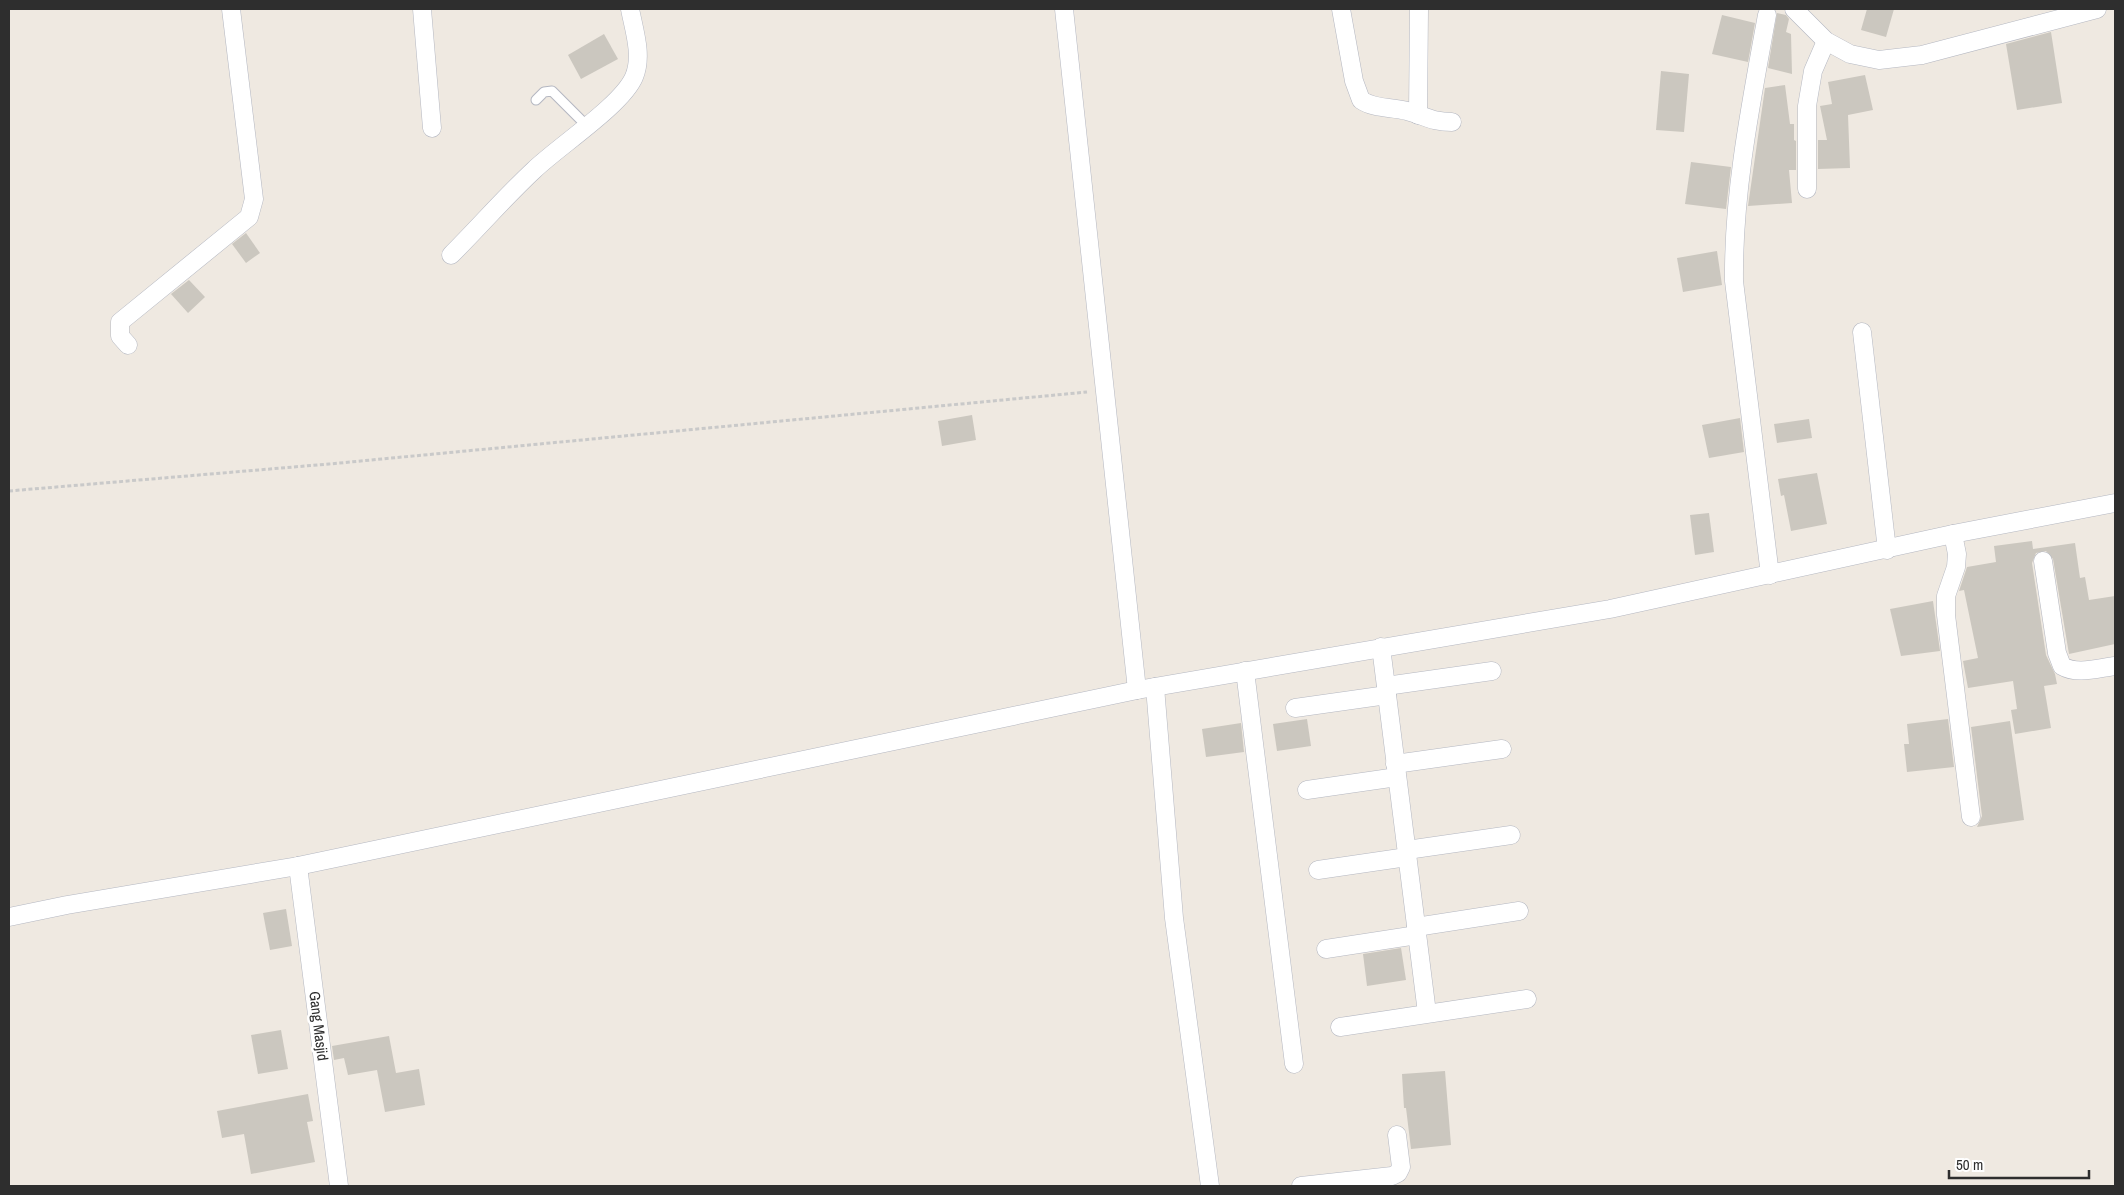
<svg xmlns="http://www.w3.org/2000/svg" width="2124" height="1195" viewBox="0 0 2124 1195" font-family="'Archivo Narrow',sans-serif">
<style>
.building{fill:#cbc7bf}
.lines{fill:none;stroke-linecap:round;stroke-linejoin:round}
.lane-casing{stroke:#b4b7c1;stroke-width:11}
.street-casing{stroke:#b4b7c1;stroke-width:19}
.path{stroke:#c9c9c9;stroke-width:3;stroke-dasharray:4 2.5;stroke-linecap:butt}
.lane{stroke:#fff;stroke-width:9}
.street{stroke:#fff;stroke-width:18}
.labels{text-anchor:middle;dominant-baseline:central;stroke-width:5;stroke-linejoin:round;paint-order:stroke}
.street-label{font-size:15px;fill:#2e2e2e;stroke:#fff}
</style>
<rect width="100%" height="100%" fill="#efe9e1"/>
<g class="building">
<polygon points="1867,9 1894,9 1886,37 1861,30"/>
<polygon points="1777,13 1786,15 1789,19 1786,32 1791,34 1792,74 1768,68"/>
<polygon points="1722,15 1755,23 1748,62 1712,54"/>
<polygon points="2051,32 2062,103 2017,110 2006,44"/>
<polygon points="604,34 618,59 581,79 568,55"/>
<polygon points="1661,71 1689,74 1684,132 1656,130"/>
<polygon points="1865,75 1873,110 1848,115 1850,168 1818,169 1818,140 1827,140 1820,106 1832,104 1828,82"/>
<polygon points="1785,85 1790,124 1794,124 1794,140 1796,141 1796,170 1789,170 1792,203 1748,206 1765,88"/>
<polygon points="1691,162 1731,167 1726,209 1685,204"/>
<polygon points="246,233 260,253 246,263 232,244"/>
<polygon points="1717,251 1722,285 1683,292 1677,258"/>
<polygon points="189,280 205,297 188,313 171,294"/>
<polygon points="972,415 976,440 942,446 938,421"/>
<polygon points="1740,418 1744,452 1709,458 1702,425"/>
<polygon points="1809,419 1812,438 1777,443 1774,424"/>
<polygon points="1817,473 1827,524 1791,531 1784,495 1781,496 1778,479"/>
<polygon points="1709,513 1714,552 1695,555 1690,515"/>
<polygon points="2032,541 2033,549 2075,543 2080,578 2085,577 2089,600 2115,596 2115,644 2069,654 2053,559 2046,551 2036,553 2032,563 2046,655 2055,674 2057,684 2044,686 2051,728 2015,734 2011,710 2017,709 2013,681 1968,688 1963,661 1978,658 1964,590 1959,591 1967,567 1996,562 1994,546"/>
<polygon points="1933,601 1940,651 1901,656 1890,609"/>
<polygon points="1307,719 1311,746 1277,751 1273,724"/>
<polygon points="1948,719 1954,767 1907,772 1904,744 1909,744 1907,724"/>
<polygon points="2010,721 2024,820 1977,827 1982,816 1971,727"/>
<polygon points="1241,723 1244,752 1206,757 1202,729"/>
<polygon points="286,909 292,946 270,950 263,913"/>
<polygon points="1401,948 1406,980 1367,986 1363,954"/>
<polygon points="281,1030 288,1069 258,1074 251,1035"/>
<polygon points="389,1036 396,1073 419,1069 425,1105 385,1112 377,1070 348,1075 344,1058 334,1060 332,1046"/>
<polygon points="1445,1071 1451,1145 1411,1149 1406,1108 1404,1108 1402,1074"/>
<polygon points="308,1094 313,1121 307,1122 315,1162 251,1174 244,1134 222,1138 217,1111"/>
</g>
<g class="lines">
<defs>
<polyline id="lane" points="536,100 544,92 552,91 586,125"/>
<g id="street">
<polyline points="422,9 432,128"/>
<polyline points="1064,9 1137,690"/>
<path d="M 1341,9 L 1354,81 L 1361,100 C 1374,109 1392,107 1407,111 C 1426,116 1431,122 1452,122"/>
<polyline points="1794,9 1826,41 1850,54 1879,60 1922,55 2097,9"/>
<path d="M 1767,15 C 1751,103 1733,192 1734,281 L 1770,575"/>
<polyline points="1418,115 1419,9"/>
<polyline points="1807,189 1807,106 1813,71 1826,41"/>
<path d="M 451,255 C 479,227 505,197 534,170 C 559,146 622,105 634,77 C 643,56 634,30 630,9"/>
<polyline points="1862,332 1887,550"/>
<polyline points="128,345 120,336 120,322 249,217 254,199 231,9"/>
<polyline points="1953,534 1957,554 1956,567 1946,596 1946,615 1971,817"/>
<path d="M 2043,561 L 2057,653 L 2062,666 C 2077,675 2098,668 2115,666"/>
<polyline points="1381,647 1427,1013"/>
<polyline points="1245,671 1294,1064"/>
<polyline points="1386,686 1492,671"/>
<polyline points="1155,687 1174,918 1210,1186"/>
<polyline points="1295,708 1387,695"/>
<polyline points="1395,764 1502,749"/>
<polyline points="1307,790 1397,777"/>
<polyline points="1407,850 1511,835"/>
<polyline points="298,866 339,1186"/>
<polyline points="1318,870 1407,857"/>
<polyline points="9,917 67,905 298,866 1137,690 1610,609 1953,534 2115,503"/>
<polyline points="1416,927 1519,911"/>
<polyline points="1326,949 1417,935"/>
<polyline points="1340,1027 1527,999"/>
<polyline points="1301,1186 1392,1176 1398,1173 1401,1167 1397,1135"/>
</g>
</defs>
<use href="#lane" class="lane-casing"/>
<use href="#street" class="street-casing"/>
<polyline class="path" points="9,491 329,464 1087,392"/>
<use href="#lane" class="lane"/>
<use href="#street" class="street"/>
</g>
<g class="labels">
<g class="street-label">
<text transform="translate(319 1026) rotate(83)">Gang Masjid</text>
</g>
</g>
<rect width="2124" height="1195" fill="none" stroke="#2e2e2e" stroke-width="20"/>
<path d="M1949 1170v8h140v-8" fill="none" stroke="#2e2e2e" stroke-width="2.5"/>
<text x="1956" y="1170" font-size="15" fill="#2e2e2e" stroke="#ffffff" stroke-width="4" paint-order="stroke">50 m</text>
</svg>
